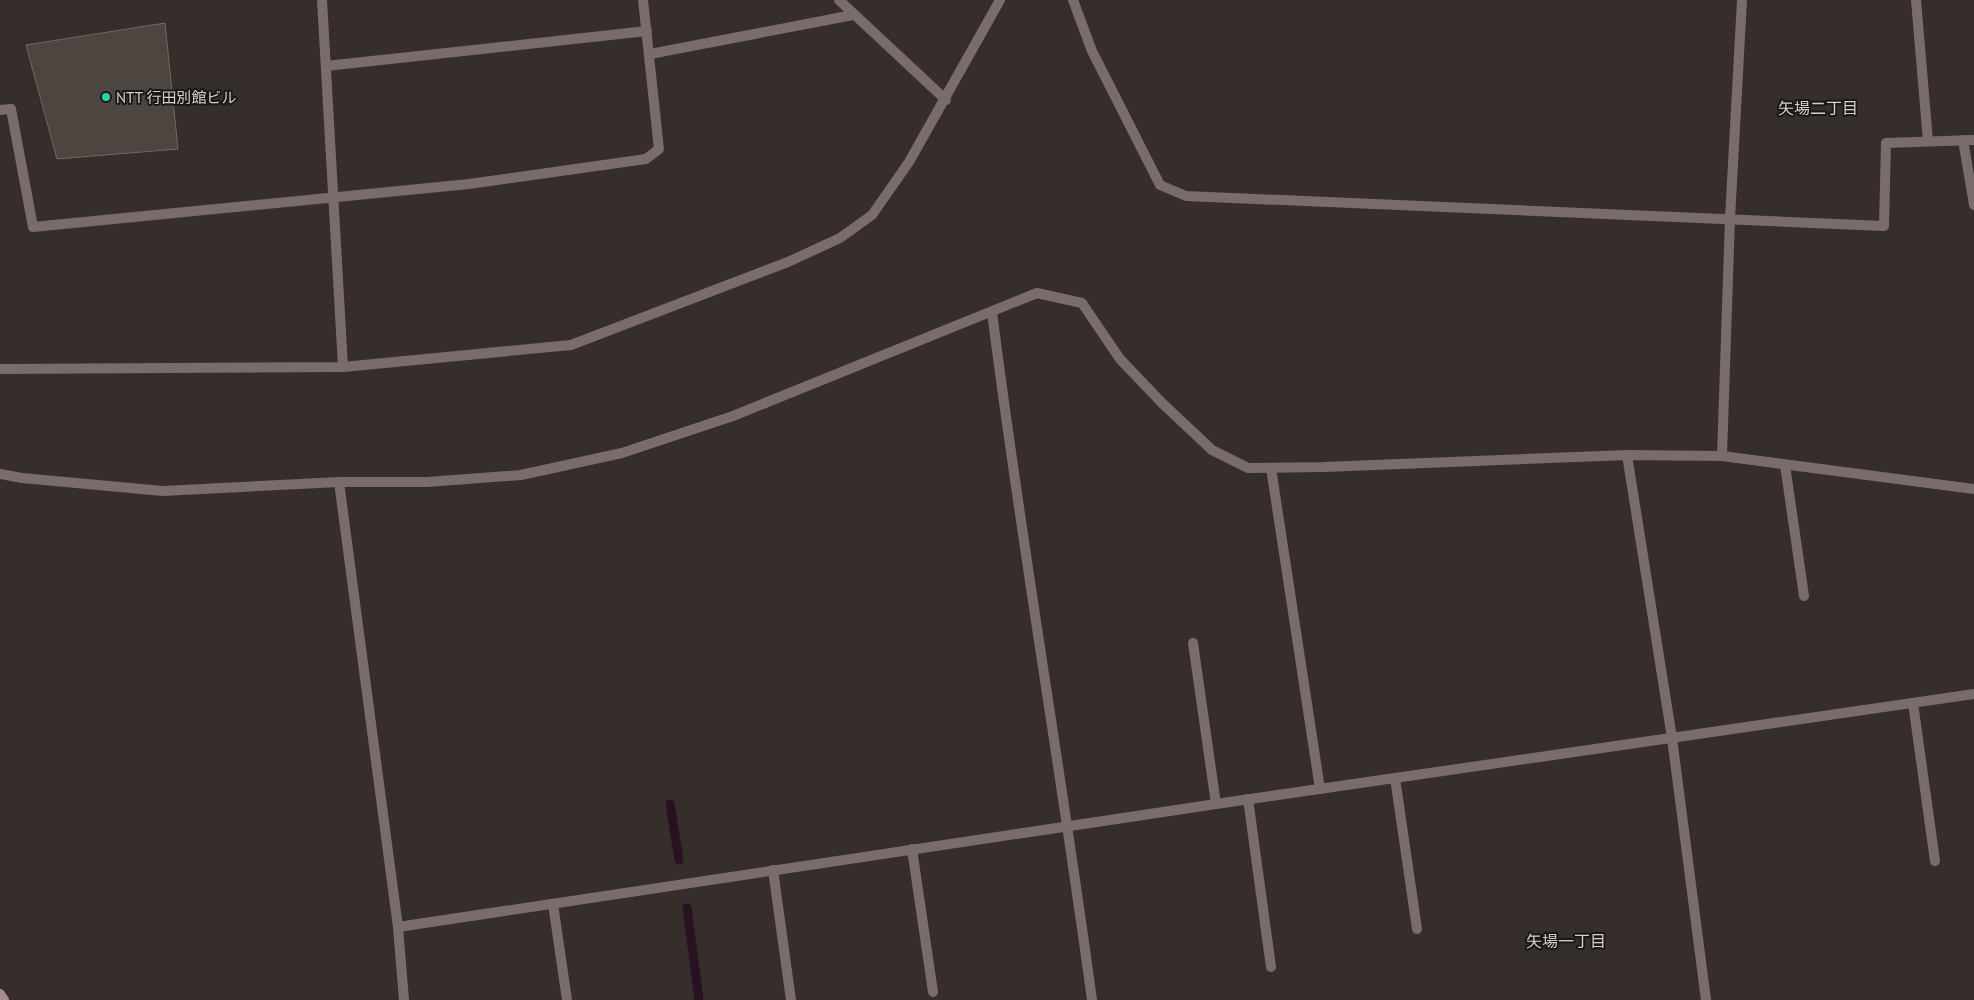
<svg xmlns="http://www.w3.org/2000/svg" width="1974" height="1000" viewBox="0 0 1974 1000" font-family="'PT Sans','Noto Sans JP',sans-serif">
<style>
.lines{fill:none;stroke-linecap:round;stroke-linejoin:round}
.stream{stroke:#281120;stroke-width:9}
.building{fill:#4c4540;stroke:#706963}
.service{stroke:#7a6b6d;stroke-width:10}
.minor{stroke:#7a6b6d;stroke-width:10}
.tertiary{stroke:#7a6b6d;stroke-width:10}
.secondary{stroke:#a48c8f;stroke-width:10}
.poi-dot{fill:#26d5ae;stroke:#1a1716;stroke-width:2}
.labels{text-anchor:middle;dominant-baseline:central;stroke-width:4;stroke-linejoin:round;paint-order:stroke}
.poi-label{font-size:15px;fill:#d5d0cf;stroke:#1a1716;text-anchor:start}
.neighbourhood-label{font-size:16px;fill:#d5d0cf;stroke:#1a1716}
</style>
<rect width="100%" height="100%" fill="#362e2b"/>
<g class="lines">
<g class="stream">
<polyline points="670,804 679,860"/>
<polyline points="687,908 699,1000"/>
</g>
</g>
<polygon class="building" points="165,23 178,149 57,159 26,45"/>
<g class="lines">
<g class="service">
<polyline points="1073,0 1092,51 1160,185 1186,196 1884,226 1886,143 1974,140"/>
<polyline points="650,54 853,15"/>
<polyline points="326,66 647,31"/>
<polyline points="1963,140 1974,205"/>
<polyline points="1785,465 1804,596"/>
<polyline points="1193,643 1216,804"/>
<polyline points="1913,703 1935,861"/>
<polyline points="1395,778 1417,929"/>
<polyline points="1248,799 1271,967"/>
<polyline points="912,849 933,992"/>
<polyline points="773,870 791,1000"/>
<polyline points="553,904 567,1000"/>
</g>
<g class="minor">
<polyline points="322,0 343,367"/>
<polyline points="839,0 946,100"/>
<polyline points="1742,0 1730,218 1722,456 1974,489"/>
<polyline points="1916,0 1928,141"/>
<polyline points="0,110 11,109 33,227 469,184 646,159 659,149 643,0"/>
<path d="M 992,312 C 1021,542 1061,770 1092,1000"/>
<polyline points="0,369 343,367 571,345 788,262 840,238 872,215 909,162 1000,0"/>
<polyline points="1627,455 1672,738 1706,1000"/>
<polyline points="1271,468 1320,789"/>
<polyline points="339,482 398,927 404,1000"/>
<polyline points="398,927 1216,804 1974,694"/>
</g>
<polyline class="tertiary" points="0,474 22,478 163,491 339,482 427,482 521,475 622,453 733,416 1037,293 1082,303 1120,359 1162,403 1212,450 1248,468 1324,467 1627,455 1722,456"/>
<polyline class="secondary" points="0,994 4,1000"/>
</g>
<circle class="poi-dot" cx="106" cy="97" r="5"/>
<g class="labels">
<g class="poi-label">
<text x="116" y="97">NTT 行田別館ビル</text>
</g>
<g class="neighbourhood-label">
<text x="1818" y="108">矢場二丁目</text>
<text x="1566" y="941">矢場一丁目</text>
</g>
</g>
</svg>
